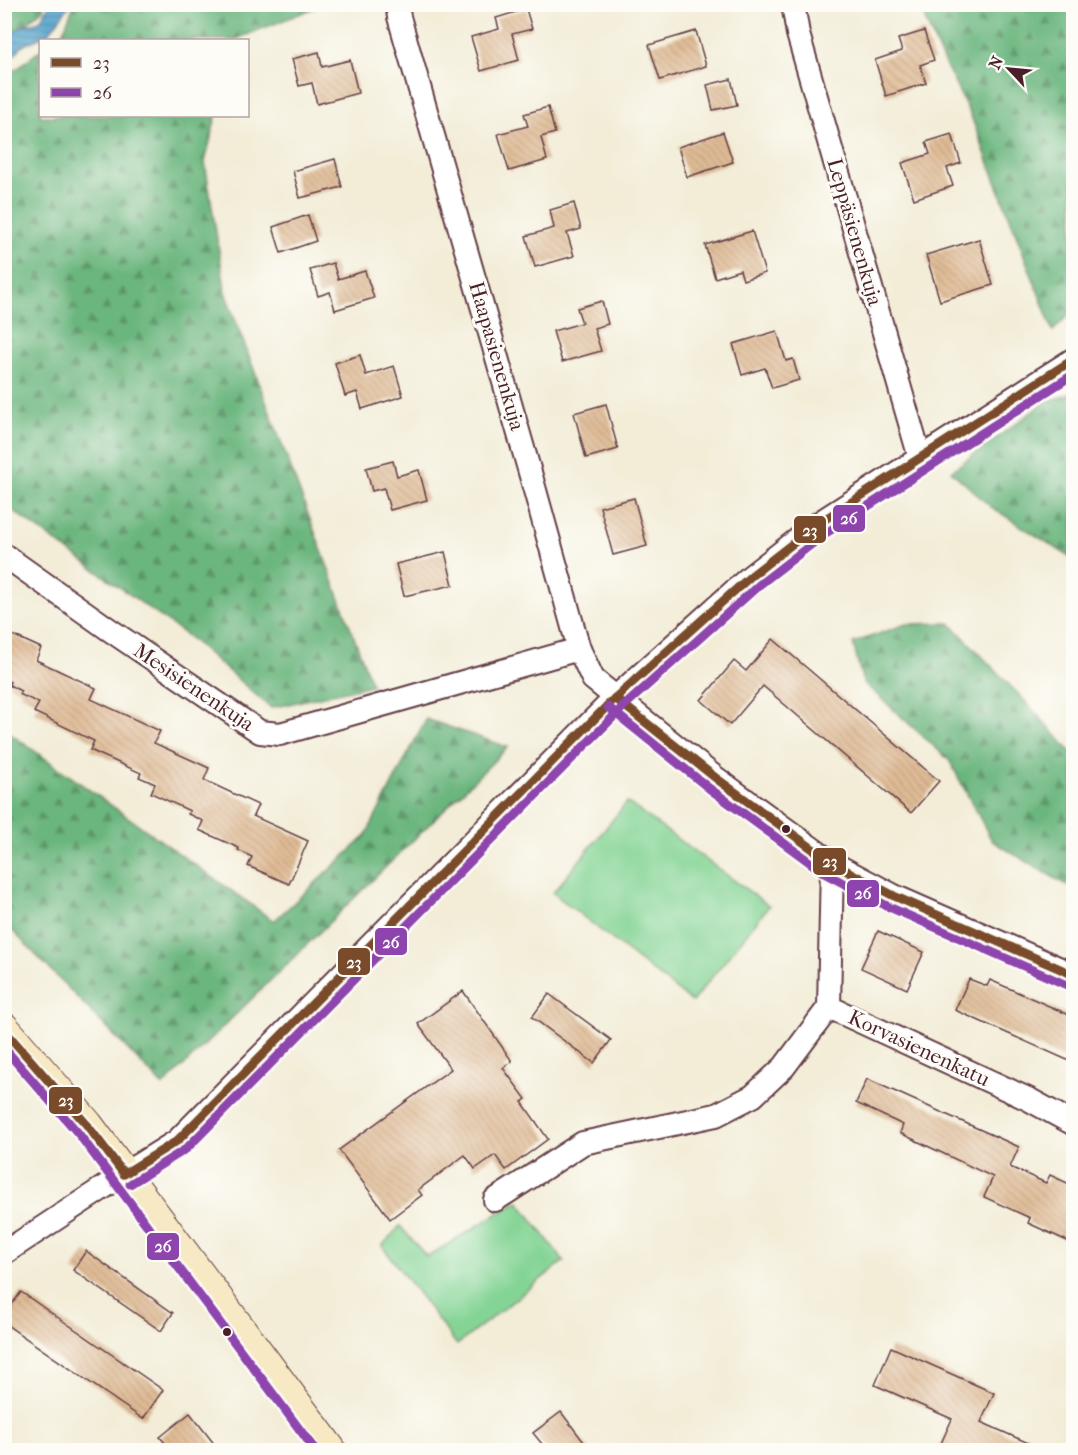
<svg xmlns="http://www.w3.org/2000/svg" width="1078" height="1455" viewBox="0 0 1078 1455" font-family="'IM FELL French Canon',serif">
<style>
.grass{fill:#84d495;stroke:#677a60;stroke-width:1.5}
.forest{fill:url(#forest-firs);stroke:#5a6a54;stroke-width:1.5}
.water{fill:url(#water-rules);stroke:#4e617c;stroke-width:1.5}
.building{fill:url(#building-back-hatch)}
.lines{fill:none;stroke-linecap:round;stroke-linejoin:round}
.street-casing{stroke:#633e45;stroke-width:26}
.secondary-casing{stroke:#633e45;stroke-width:34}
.street{stroke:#fff;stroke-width:22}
.secondary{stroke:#f7e9c3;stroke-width:32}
.bus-1-casing{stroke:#fdfcf7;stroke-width:14}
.bus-2-casing{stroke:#fdfcf7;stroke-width:14}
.bus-1{stroke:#7a4b2a;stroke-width:9}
.bus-2{stroke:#8e44ad;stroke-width:9}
.bus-dot{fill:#4a1f2b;stroke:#fdfcf7;stroke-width:2}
.labels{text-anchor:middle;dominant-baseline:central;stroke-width:6;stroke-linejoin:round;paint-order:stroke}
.street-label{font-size:21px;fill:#4a1f2b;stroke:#fdfcf7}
.line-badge{stroke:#fdfcf7;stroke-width:2}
.badge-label{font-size:16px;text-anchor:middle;font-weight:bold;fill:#fff}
</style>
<defs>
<pattern id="forest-firs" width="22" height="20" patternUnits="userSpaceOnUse" patternTransform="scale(1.5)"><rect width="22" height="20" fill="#6bb67e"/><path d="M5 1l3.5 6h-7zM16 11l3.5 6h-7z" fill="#5a9367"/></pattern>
<pattern id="water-rules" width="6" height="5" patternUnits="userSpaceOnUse" patternTransform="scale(1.5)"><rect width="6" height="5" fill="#52a3cc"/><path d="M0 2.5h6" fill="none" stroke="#4684a6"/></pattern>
<pattern id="building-back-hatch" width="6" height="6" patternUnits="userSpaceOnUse" patternTransform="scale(1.5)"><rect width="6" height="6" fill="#dfbb95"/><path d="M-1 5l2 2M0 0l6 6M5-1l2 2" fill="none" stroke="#c1a081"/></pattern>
</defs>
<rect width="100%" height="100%" fill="#fdfcf7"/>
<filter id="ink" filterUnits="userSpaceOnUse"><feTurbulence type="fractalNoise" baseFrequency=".0167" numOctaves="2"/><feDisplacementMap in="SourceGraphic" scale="12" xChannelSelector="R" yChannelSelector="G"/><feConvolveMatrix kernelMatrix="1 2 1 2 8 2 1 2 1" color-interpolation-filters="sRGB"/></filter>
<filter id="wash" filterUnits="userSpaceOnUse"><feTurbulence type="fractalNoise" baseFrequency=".008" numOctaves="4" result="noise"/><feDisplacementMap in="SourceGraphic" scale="24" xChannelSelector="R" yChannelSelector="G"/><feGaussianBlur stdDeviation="1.35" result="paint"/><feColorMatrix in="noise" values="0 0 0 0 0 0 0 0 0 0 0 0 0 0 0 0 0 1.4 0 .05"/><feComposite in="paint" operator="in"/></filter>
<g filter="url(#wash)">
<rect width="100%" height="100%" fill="#f3edd8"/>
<g class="grass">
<polygon points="627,802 769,906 692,1002 553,893"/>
<polygon points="518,1201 564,1261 457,1345 382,1246 400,1226 427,1257"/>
</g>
<g class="forest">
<polygon points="4,5 44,5 43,9 22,27 5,35"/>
<polygon points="74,5 322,4 322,5 234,40 53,40 63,32"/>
<polygon points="919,5 1073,5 1073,310 1053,331 971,116 939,52"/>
<polygon points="40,50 40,116 216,116 205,162 226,295 372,685 271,708 190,638 5,505 5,74 18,68"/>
<polygon points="1073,393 1074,393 1073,559 991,507 951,471 1047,401"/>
<polygon points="950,623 1024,700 1073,754 1073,889 992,841 949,760 863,682 853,643 906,624"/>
<polygon points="426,719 508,747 163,1086 5,923 5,730 274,921 365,837"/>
</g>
<polygon class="water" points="49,5 70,5 48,34 20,47 20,49 5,64 5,37 25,25 40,21"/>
<g id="blocks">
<g class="building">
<polygon points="526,9 532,29 512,34 519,60 481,71 471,37 499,29 496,18"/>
<polygon points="696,31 706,66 660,80 649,45"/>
<polygon points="924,31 934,60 920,65 926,83 886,96 875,60 902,51 898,39"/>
<polygon points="319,52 322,67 350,60 358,93 317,104 312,83 299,86 292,59"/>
<polygon points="731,79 737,105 713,110 707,85"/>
<polygon points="548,107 555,133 541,137 547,160 509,171 498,134 528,126 524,114"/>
<polygon points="723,132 733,162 687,177 678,147"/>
<polygon points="952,134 961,163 947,168 953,186 914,199 902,163 930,154 926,142"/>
<polygon points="335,159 342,187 300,198 293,171"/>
<polygon points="574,203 581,229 567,233 574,256 535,267 526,236 554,228 550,210"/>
<polygon points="308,215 316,241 281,253 273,227"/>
<polygon points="752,231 765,273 743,280 740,270 715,278 705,245"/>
<polygon points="979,239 993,285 940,301 926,255"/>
<polygon points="333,263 338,279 365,271 374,298 335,310 330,292 318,296 310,270"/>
<polygon points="602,301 608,324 594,328 601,351 562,362 553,331 582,323 577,308"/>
<polygon points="777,331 786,361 793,359 799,380 772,388 765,368 742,375 733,344"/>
<polygon points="360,355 366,375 394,366 403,396 362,409 357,392 345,396 335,363"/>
<polygon points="606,404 618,449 586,458 574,413"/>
<polygon points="393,461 397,476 419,470 427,500 390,510 384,488 372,491 366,468"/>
<polygon points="634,498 647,546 613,555 600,507"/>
<polygon points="445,552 453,585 404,596 396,564"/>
<polygon points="4,631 41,648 36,660 96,688 91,699 160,731 154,743 209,768 204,780 258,805 253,816 308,841 289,884 248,866 252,857 238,850 239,848 199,830 203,821 188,814 190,811 151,793 155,784 139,777 141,773 90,750 94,741 34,712 39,703 19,694 21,691 9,685 10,682 4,679"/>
<polygon points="773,639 939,781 911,813 763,686 730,725 701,700 734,661 746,671"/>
<polygon points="878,931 924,952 907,989 861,968"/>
<polygon points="969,979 987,986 990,980 1074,1017 1074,1063 955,1010"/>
<polygon points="463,991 512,1061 503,1068 526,1099 522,1102 548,1139 506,1170 495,1155 475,1169 465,1155 418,1190 422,1195 390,1219 339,1150 451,1069 418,1024"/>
<polygon points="549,994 611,1040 594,1063 532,1017"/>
<polygon points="867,1079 1019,1147 1010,1167 1046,1183 1050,1175 1074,1186 1074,1244 1028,1223 1030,1218 984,1197 993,1177 900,1133 903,1125 856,1103"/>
<polygon points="86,1251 173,1313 161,1331 73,1270"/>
<polygon points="21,1292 163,1390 143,1419 4,1323 4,1315"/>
<polygon points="891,1347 994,1393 981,1422 1044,1450 938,1450 952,1419 875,1385"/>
<polygon points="561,1412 590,1450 547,1450 533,1433"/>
<polygon points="190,1413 219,1450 171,1450 160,1437"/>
</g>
</g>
</g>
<g filter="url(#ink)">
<use href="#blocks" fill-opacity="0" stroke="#633e45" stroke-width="1.5"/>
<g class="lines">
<defs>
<g id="street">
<polyline points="397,4 399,17 531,476 579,649 593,679 717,779 832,863 894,896 1074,975"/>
<polyline points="793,4 798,34 920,458"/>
<polyline points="4,555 107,628 260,732 280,734 579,649"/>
<polyline points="832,863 829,1007 1030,1100 1074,1124"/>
<polyline points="495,1200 583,1143 716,1115 753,1096 784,1067 829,1007"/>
<polyline points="4,1253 124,1174 177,1141 615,698 751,576 819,523 1074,359"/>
</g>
<polyline id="secondary" points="4,1029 87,1125 330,1450"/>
</defs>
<use href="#street" class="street-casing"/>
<use href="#secondary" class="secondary-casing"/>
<use href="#street" class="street"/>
<use href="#secondary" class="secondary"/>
<defs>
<g id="bus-1">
<polyline points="615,698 717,779 832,863 894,896 1074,975"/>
<polyline points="4,1030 87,1125 124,1174"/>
<polyline points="124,1174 177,1141 615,698 751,576 819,523 1074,359"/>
</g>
<g id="bus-2">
<polyline points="608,707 710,789 826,874 889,907 1069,986"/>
<polyline points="4,1048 78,1133 315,1450"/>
<polyline points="130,1184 186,1149 623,707 759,585 826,533 1074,374"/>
</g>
</defs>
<use href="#bus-1" class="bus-1-casing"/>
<use href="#bus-2" class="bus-2-casing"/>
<use href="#bus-1" class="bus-1"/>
<use href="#bus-2" class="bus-2"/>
</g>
</g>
<g class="bus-dot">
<circle cx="786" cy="829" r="5"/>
<circle cx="227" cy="1332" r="5"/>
</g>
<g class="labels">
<g class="street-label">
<text transform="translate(855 232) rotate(74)">Leppäsienenkuja</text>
<text transform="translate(497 356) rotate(74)">Haapasienenkuja</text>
<text transform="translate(194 687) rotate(34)">Mesisienenkuja</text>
<text transform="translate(919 1048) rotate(25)">Korvasienenkatu</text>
</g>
</g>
<g class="line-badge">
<rect x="832" y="504" width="34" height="29" rx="6" fill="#8e44ad"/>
<rect x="793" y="515" width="34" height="29" rx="6" fill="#7a4b2a"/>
<rect x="812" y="847" width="35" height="29" rx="6" fill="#7a4b2a"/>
<rect x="846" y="879" width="34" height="29" rx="6" fill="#8e44ad"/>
<rect x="374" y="927" width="34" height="29" rx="6" fill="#8e44ad"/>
<rect x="337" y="947" width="34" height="29" rx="6" fill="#7a4b2a"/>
<rect x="48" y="1086" width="35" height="29" rx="6" fill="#7a4b2a"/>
<rect x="146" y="1232" width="34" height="29" rx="6" fill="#8e44ad"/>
</g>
<g class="badge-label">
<text x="849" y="524">26</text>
<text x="810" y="536">23</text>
<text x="830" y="867">23</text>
<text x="863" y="899">26</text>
<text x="391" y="948">26</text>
<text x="354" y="968">23</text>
<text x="66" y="1106">23</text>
<text x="163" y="1252">26</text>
</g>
<rect width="1078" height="1455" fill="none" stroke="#fdfcf7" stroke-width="24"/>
<rect x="39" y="39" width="210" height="78" fill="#fdfcf7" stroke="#b5a4a5" stroke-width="1.5"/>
<rect x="51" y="58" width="30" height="9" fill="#7a4b2a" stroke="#b5a4a5" stroke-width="1.5"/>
<text x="93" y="69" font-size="18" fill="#4a1f2b">23</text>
<rect x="51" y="88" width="30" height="9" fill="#8e44ad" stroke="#b5a4a5" stroke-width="1.5"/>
<text x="93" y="99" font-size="18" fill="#4a1f2b">26</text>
<g transform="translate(1009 69) rotate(296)" stroke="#fdfcf7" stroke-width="4.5" paint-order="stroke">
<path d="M0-4.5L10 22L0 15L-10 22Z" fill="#4a1f2b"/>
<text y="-9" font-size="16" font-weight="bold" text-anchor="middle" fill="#4a1f2b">N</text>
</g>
</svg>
